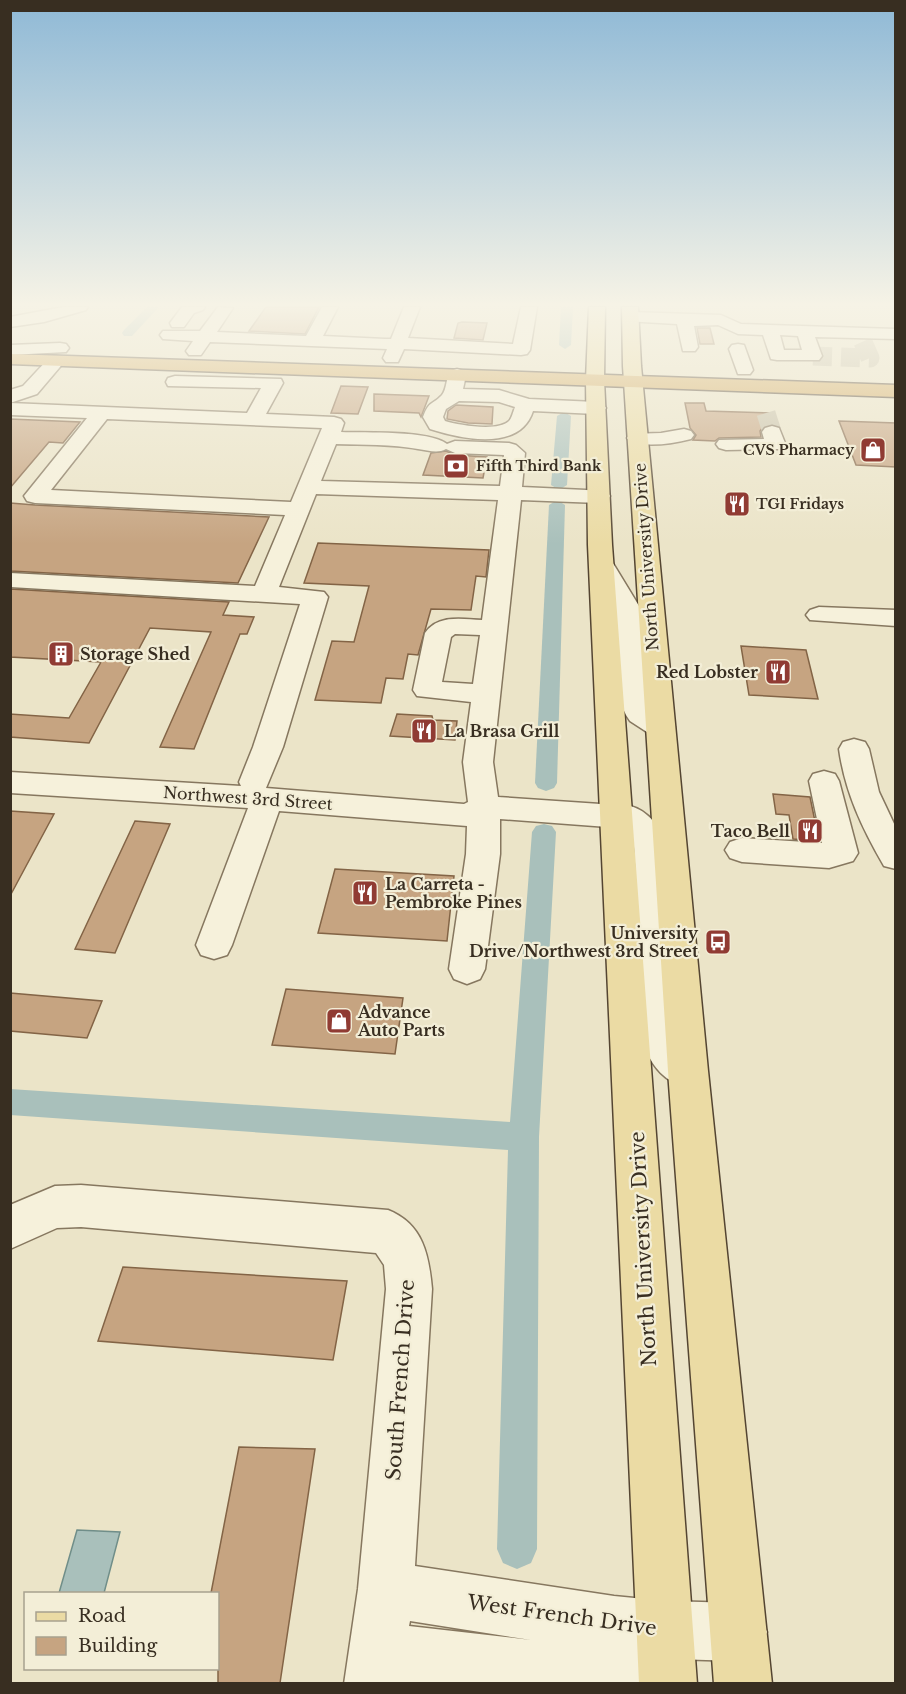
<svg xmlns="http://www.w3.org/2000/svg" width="906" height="1694" viewBox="0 0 906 1694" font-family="'Libre Baskerville',serif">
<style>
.water{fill:#a9c0bb;stroke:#708e89;stroke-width:1.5}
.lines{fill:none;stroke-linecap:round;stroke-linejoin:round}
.canal{fill:#a9c0bb;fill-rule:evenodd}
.building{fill:#c6a481;stroke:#836446;stroke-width:1.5}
.minor-tunnel{stroke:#c7c0a7;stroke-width:19;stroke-dasharray:19 9;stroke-linecap:butt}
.minor-casing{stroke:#86775f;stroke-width:3}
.major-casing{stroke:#544532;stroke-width:3}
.highway-casing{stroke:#544532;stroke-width:3}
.minor{fill:#f6f1db;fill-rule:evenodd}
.major{fill:#ebdba4;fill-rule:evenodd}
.highway{fill:#d3ab61;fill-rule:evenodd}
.labels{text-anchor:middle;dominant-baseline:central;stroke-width:4.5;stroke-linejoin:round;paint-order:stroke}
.far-poi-label{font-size:14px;font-weight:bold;fill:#382e21;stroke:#f3eed7;text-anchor:start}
.street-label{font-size:16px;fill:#382e21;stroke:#f3eed7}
.poi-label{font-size:16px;font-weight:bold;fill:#382e21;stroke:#f3eed7;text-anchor:start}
.near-street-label{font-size:20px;fill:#382e21;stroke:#f3eed7}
</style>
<rect width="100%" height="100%" fill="#ebe4c8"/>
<polygon class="water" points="77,1530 120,1532 104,1593 59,1593"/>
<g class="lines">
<g class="canal">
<polygon points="147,307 159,307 132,336 124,336 122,333 124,330"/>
<polygon points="561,307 573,307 571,345 565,349 559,345"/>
<polygon points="564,412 571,416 567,485 559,490 551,485 557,416"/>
<polygon points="557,500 565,505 557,783 554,788 546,791 538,788 535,783 549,505"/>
<polygon points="544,824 552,826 556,832 539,1137 537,1549 531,1563 517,1569 503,1563 497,1549 508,1150 10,1115 10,1089 510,1122 532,832 536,826"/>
</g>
</g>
<g class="building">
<polygon points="266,307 319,307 305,334 249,331"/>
<polygon points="462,322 487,323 483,340 454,338 458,323"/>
<polygon points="697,328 710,328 714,344 700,344"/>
<polygon points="341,386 368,387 358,414 331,413"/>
<polygon points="374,394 429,396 421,417 419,413 374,411"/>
<polygon points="685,403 704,403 706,411 771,413 775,424 763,427 760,431 761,437 719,438 715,441 693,440 696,435 690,428"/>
<polygon points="456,405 493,407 492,424 468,423 447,419 448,411"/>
<polygon points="10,419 80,422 63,443 49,442 10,488"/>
<polygon points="839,421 896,423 896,467 856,465"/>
<polygon points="446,451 455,455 487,457 483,478 423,475 431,453"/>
<polygon points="10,503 35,505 269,517 238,583 10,571"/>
<polygon points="318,543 489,550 486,577 476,576 471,610 431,609 418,655 408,654 403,679 386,678 381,703 315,700 332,641 354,642 369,586 304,583"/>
<polygon points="10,589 229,602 223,615 254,617 247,634 240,634 194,749 160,747 211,632 150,628 89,743 10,737 10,714 69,718 101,662 10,657"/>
<polygon points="741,646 806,650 818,699 749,695"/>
<polygon points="397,714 432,716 433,720 457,721 455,740 390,736"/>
<polygon points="773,794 810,797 819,841 793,839 789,815 776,814"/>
<polygon points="10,811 54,814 10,896"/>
<polygon points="135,821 170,824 115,953 75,949"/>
<polygon points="335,869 454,876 447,941 318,933"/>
<polygon points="286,989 403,998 395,1054 272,1045"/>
<polygon points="10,993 102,1001 87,1038 10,1031"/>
<polygon points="123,1267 347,1281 333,1360 98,1341"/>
<polygon points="239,1447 315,1449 280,1683 218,1683 218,1593 211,1593"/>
</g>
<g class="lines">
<g class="minor-tunnel">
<polyline points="813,356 870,358 859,333"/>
<polyline points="766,413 772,432"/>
</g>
<defs>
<g id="minor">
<polygon points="63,307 88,307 86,310 44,322 10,327 10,317"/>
<polygon points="182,307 205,307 203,310 194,313 184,327 172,327 170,323"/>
<polygon points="218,307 233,308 217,332 306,336 322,307 338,307 323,336 385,339 391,339 404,307 420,307 408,338 513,344 521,307 537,307 530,350 527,354 521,355 404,349 398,362 386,362 383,358 387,349 210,342 201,355 189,355 186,351 193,341 163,339 160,335 163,331 200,331"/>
<path d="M 631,312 L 721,315 L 741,324 L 896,329 L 896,339 L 815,337 L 822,356 L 819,360 L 777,360 L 771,359 L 763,335 L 738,334 L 718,325 L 694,326 L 698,347 L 695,351 L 683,351 L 677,324 L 625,321 L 623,317 ZM 780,335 L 798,336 L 802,350 L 784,350 Z"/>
<polygon points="60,343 66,344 69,348 66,352 10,355 10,345"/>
<polygon points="738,344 744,345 753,370 750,374 738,374 729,349 732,345"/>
<polygon points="56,356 62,357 65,361 37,394 10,403 10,390 23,386 50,357"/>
<path d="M 457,369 L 464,371 L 466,375 L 463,389 L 499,390 L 529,399 L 596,402 L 603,404 L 606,408 L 603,412 L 596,414 L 533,411 C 520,452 461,439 430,429 L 423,417 C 430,399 432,406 442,395 C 447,389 446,378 450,371 ZM 459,401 L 499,402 L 515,407 C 513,412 512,418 509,421 C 498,432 458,425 445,421 L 443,417 L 446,409 Z"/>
<path d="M 175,376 L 281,379 L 283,383 L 266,414 L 334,417 L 341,419 L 344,423 L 341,432 C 365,433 429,430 447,444 L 455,441 L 509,443 L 516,445 L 525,453 L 522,487 L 607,491 L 610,496 L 607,501 L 599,503 L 521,500 L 493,762 L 498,797 L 630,806 C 649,811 661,828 666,847 L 686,1045 L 696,1054 L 702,1066 L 696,1078 C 692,1080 686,1083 682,1083 C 666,1084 653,1065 647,1053 L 634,847 L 632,839 L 621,828 L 500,819 L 500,854 L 485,969 L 480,979 L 467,984 L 454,979 L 449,969 L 466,854 L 467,826 L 279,811 L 232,945 L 227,955 L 214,959 L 201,955 L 196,945 L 248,808 L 10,793 L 10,772 L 241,786 L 239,782 L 253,747 L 300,604 L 10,587 L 10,573 L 255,586 L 285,515 L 35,503 L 27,501 L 24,496 L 87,418 L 10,415 L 10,403 L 247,413 L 261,388 L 168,386 L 166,382 L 168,378 ZM 107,419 L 322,428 L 291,502 L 51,490 ZM 336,444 C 364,445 391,444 418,449 C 428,450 437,454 446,449 L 455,453 L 504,455 L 500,486 L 321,481 ZM 316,494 L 498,500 L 482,620 C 462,619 438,614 425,633 L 413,690 L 417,696 L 471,702 L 463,762 L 468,802 L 464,804 L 266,788 L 283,747 L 328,597 L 324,592 L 279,587 ZM 455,634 L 480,635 L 473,684 L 442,682 L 451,637 Z"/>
<polygon points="772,426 779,428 785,443 779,449 726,450 719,448 716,444 719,440 764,439 762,432 765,428"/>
<path d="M 684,429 L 691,431 L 694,435 L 691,439 C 671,444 650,447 630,442 L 627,438 L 630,434 L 661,433 Z"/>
<path d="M 602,558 L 611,560 L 639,606 L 647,700 C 654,713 667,715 675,727 L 670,734 L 660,736 L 650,734 L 630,721 L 626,715 L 619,700 L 613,606 L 590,565 L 593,560 Z"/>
<polygon points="819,607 896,610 896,626 810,620 806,615 810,610"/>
<path d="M 854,739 L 865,742 L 869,749 L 879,792 L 896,828 L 896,869 L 884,866 C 862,828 845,792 839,749 L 843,742 Z"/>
<polygon points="824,771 835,774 839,781 858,853 853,861 829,868 742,862 730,858 725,850 730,842 742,838 822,843 809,781 813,774"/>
<path d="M 81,1185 L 388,1210 C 423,1224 429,1255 432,1289 L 415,1566 L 614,1596 L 665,1601 L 738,1603 L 758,1612 L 767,1632 L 758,1652 L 738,1661 L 674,1659 L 685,1663 L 693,1684 L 344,1684 L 358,1589 L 386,1289 L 384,1265 L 376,1253 L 81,1227 L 57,1228 L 10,1249 L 10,1205 L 55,1186 ZM 410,1621 L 531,1640 L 409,1626 Z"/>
</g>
<g id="major">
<polygon points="589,307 605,307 604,380 612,545 697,1684 639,1684 588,545 586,380"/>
<polygon points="622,307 638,307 641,366 708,1071 772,1684 714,1684 668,1071 623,366"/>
</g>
<polygon id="highway" points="10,354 896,385 896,397 10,364"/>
</defs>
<use href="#minor" class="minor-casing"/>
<use href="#major" class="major-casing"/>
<use href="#highway" class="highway-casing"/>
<use href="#minor" class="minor"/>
<use href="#major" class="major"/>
<use href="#highway" class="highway"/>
</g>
<linearGradient id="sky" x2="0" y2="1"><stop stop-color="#8fb9d6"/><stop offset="0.56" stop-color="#f6f3e6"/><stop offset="1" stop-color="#f6f3e6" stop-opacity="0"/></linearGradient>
<rect width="906" height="544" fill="url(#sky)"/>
<defs>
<symbol id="shop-square" viewBox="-11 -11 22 22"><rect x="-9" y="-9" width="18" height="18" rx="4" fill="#903b33" stroke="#f3eed7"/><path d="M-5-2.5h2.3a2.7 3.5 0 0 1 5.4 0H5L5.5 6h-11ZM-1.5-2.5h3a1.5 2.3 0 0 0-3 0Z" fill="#fff"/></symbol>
<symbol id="bank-square" viewBox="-11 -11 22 22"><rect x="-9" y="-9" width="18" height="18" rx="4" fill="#903b33" stroke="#f3eed7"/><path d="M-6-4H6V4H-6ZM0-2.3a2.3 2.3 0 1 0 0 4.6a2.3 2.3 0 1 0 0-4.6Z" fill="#fff"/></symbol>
<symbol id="restaurant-square" viewBox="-11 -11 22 22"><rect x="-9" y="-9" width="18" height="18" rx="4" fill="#903b33" stroke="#f3eed7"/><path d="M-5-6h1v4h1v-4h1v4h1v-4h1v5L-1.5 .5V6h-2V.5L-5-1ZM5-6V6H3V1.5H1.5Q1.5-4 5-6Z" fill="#fff"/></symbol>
<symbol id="building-square" viewBox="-11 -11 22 22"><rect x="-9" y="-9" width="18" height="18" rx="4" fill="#903b33" stroke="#f3eed7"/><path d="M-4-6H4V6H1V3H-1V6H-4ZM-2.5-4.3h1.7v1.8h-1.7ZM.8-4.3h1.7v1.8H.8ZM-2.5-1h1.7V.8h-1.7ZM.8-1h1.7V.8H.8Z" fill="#fff"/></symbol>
<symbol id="bus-square" viewBox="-11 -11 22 22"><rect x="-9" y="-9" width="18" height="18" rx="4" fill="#903b33" stroke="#f3eed7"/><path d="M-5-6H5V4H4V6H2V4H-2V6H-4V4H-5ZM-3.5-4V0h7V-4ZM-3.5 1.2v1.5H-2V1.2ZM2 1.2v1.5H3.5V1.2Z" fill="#fff"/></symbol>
</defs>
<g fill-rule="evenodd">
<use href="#shop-square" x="858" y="435" width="30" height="30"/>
<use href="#bank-square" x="441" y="451" width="30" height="30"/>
<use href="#restaurant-square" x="722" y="489" width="30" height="30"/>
<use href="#building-square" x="46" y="639" width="30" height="30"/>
<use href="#restaurant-square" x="763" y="657" width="30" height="30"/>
<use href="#restaurant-square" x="409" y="716" width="30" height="30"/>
<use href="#restaurant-square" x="795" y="816" width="30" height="30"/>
<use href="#restaurant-square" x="350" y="878" width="30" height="30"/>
<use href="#bus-square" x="703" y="927" width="30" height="30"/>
<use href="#shop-square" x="324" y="1006" width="30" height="30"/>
</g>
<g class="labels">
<g class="far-poi-label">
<text x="854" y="450" text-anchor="end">CVS Pharmacy</text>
<text x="476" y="466">Fifth Third Bank</text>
<text x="756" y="504">TGI Fridays</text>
</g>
<g class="street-label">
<text transform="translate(646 557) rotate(-94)">North University Drive</text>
<text transform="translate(248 798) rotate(4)">Northwest 3rd Street</text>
</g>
<g class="poi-label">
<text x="80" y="654">Storage Shed</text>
<text x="758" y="672" text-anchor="end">Red Lobster</text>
<text x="444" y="731">La Brasa Grill</text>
<text x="790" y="831" text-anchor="end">Taco Bell</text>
<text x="385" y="884">La Carreta -<tspan x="385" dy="18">Pembroke Pines</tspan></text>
<text x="698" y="933" text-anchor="end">University<tspan x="698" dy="18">Drive/Northwest 3rd Street</tspan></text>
<text x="358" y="1012">Advance<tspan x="358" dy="18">Auto Parts</tspan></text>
</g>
<g class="near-street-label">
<text transform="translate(643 1249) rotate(-93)">North University Drive</text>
<text transform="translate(400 1380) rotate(-86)">South French Drive</text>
<text transform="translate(562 1615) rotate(8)">West French Drive</text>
</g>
</g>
<rect width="906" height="1694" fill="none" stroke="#382e21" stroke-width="24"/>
<rect x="24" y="1592" width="195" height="78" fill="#f3eed7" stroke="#a8a18e" stroke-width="1.5"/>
<rect x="36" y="1612" width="30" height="9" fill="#ebdba4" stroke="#a8a18e" stroke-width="1.5"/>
<text x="78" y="1622" font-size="18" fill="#382e21">Road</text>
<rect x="36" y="1637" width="30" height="18" fill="#c6a481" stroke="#a8a18e" stroke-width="1.5"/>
<text x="78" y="1652" font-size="18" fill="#382e21">Building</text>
</svg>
